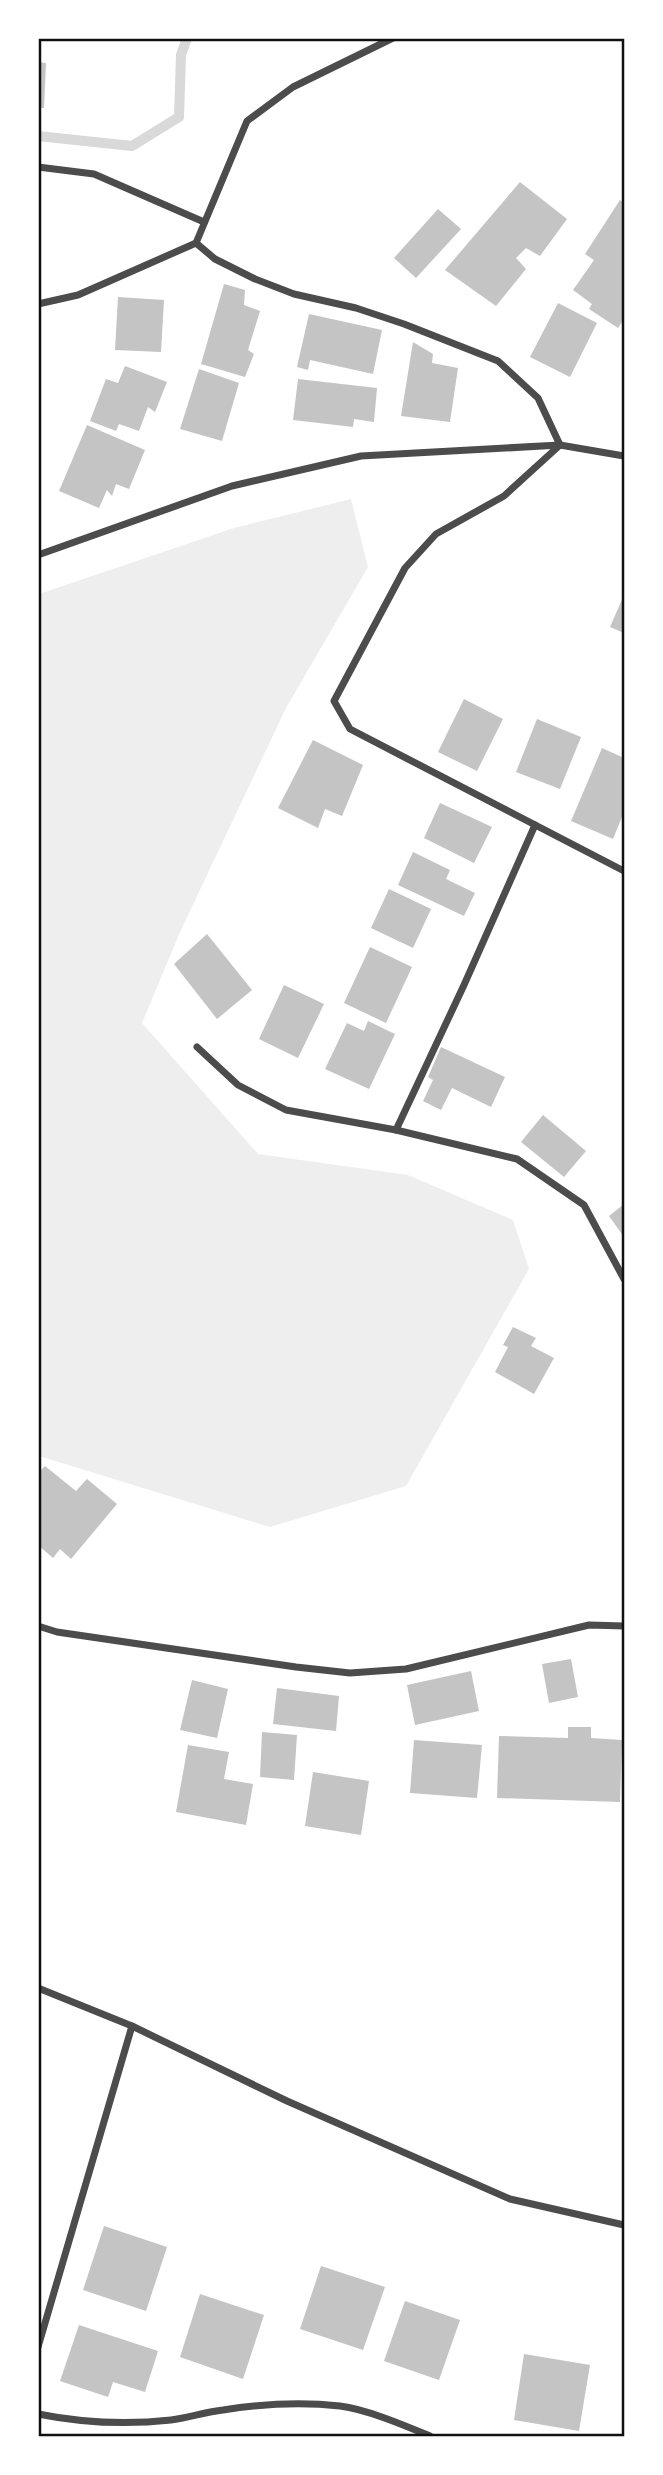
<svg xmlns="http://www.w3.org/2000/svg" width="663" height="2475" viewBox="0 0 663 2475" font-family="'Roboto Condensed',sans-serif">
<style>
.green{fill:#eee}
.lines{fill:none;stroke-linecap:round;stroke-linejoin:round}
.stream{stroke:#d9d9d9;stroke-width:10}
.building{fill:#c4c4c4}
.minor{stroke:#4c4c4c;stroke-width:7}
.neatline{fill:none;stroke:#111;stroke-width:2.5}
</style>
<rect width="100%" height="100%" fill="#fff"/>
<polygon class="green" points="351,499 368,567 286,708 181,930 142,1023 258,1154 408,1175 513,1220 529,1269 406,1486 270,1527 39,1456 39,594 234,528"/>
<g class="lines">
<polyline class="stream" points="38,136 132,146 179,117 181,55 187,38"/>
</g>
<g class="building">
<polygon points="38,62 46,63 44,108 38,108"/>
<polygon points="520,182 567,219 540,256 526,248 516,258 526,269 496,306 445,270"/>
<polygon points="620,200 624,203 624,324 622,322 618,328 589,309 592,304 573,290 594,260 585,254"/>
<polygon points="438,209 461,229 416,278 394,258"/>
<polygon points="224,284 245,290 244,305 260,311 248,350 254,354 245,377 201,364"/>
<polygon points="118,297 164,300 161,352 115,350"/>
<polygon points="558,303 597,323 570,377 530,357"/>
<polygon points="309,314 382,330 373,374 310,360 308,370 297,367"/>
<polygon points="413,342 433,354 432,363 458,368 450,422 401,416"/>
<polygon points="125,366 167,382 155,412 148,407 139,431 119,424 116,431 90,421 106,379 118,383"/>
<polygon points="199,369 239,383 222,441 180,429"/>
<polygon points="298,379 377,388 374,422 354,419 353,427 293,420"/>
<polygon points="87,425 145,450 129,489 116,484 112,496 107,490 99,508 59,491"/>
<polygon points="624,595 624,633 610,627"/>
<polygon points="464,699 503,719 477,771 438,752"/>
<polygon points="537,719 581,737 560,789 516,772"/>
<polygon points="313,740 363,765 342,816 325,809 318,828 278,808"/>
<polygon points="602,748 624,758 624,812 613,839 571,821"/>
<polygon points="440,803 492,827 474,863 424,838"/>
<polygon points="413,852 450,870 446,879 475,893 464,916 398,885"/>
<polygon points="389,889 431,909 413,948 371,928"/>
<polygon points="207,934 252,990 217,1019 174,964"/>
<polygon points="370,947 412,967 386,1023 344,1003"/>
<polygon points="284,985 324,1004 298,1058 259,1039"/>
<polygon points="368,1021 395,1034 369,1089 325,1069 347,1023 364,1031"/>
<polygon points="441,1047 505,1077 491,1107 452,1088 441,1110 423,1101 433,1080 428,1077"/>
<polygon points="543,1115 586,1151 564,1177 521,1142"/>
<polygon points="624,1204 624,1237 609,1216"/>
<polygon points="513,1327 536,1338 531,1346 554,1358 534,1394 495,1372 508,1347 503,1345"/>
<polygon points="45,1466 76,1491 87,1479 117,1504 71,1559 60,1549 53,1558 38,1545 38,1473"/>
<polygon points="571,1659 578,1697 549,1703 542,1664"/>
<polygon points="471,1671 479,1711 415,1725 407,1685"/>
<polygon points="192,1680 228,1689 217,1738 180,1730"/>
<polygon points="277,1688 339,1696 336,1731 273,1724"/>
<polygon points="568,1727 591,1727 591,1738 622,1740 620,1802 497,1798 499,1736 568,1738"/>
<polygon points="262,1732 297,1735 294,1780 260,1777"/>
<polygon points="414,1740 482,1745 477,1798 410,1793"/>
<polygon points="188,1745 229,1752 224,1779 253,1784 246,1825 176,1812"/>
<polygon points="313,1772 369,1781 361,1835 305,1826"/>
<polygon points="104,2226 167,2247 146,2311 83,2290"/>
<polygon points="321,2266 385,2287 363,2350 300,2329"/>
<polygon points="200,2294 264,2315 243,2379 180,2357"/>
<polygon points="405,2301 460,2320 439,2380 384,2361"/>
<polygon points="79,2325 158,2351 145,2392 113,2382 108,2397 60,2381"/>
<polygon points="524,2354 590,2365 579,2431 514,2420"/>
</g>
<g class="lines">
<g class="minor">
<polyline points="38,167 94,174 204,222"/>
<polyline points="196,243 215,259 255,279 294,294 356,308 404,324 498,361 538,398 560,445 504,496 436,534 405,568 334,701 350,729 624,871"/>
<polyline points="38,304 78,295 196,243 247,121 293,87 393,38"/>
<polyline points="38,555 232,486 361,456 560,445 624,456"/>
<polyline points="197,1047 238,1085 286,1110 396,1130 517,1159 584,1205 624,1279"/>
<polyline points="396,1130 464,985 535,825"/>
<polyline points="38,1626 57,1632 296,1667 350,1673 406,1669 589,1625 624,1626"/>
<polyline points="38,1988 132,2026 287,2101 510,2199 624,2225"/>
<polyline points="38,2347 132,2026"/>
<path d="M 38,2414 C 83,2423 126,2425 171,2420 C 188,2418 205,2412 223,2410 C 261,2404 302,2402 340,2406 C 366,2409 406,2426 430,2436"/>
</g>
</g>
<rect width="663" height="2475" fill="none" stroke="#ffffff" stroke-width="80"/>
<rect x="40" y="40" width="583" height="2395" class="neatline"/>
</svg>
